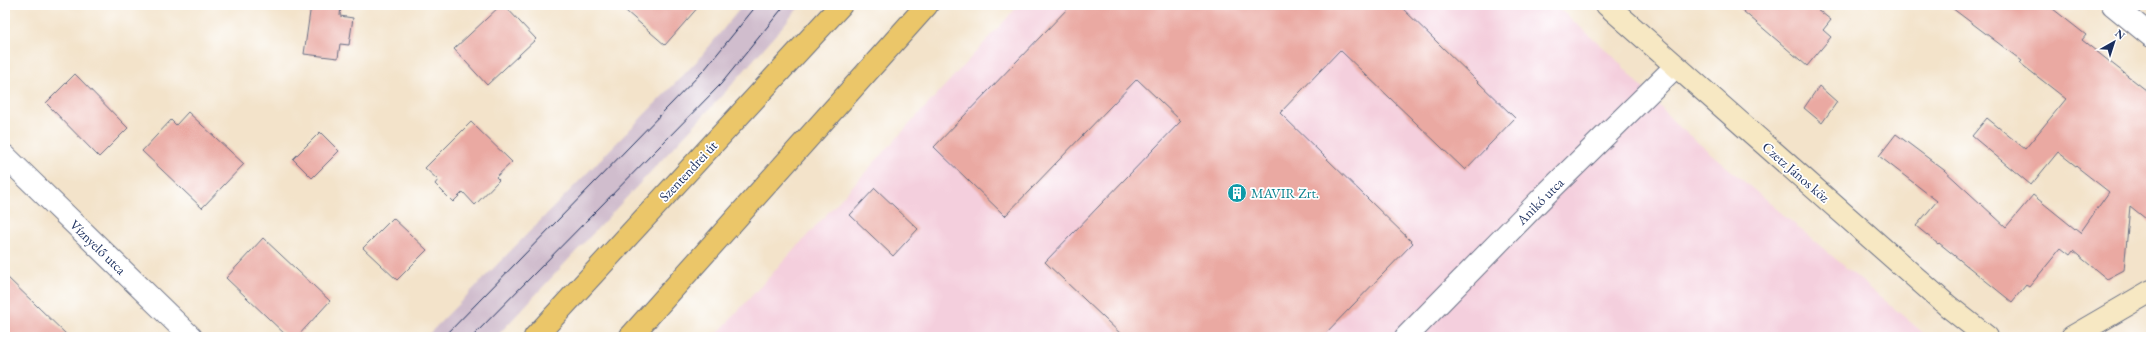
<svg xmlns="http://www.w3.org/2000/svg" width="2156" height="342" viewBox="0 0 2156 342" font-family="'EB Garamond',serif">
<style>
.built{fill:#f4cfdd}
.industrial{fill:#d0bdcd}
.building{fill:#eaa9a2}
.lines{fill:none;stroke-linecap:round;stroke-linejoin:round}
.street-casing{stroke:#676e84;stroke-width:24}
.secondary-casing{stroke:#676e84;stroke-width:24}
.primary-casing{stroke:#676e84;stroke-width:24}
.street{stroke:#fff;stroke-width:22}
.secondary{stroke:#f7e8c3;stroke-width:22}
.primary{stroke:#ebc669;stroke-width:22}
.tram{stroke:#1b2f5e;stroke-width:1}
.labels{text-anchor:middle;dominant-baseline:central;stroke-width:3.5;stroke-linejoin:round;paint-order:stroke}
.street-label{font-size:14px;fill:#1b2f5e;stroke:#fff}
.culture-label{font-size:14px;fill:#0d838f;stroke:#fff;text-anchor:start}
</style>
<rect width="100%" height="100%" fill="#fff"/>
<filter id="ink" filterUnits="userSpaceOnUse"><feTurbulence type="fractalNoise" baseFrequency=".025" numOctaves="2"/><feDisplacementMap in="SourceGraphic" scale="8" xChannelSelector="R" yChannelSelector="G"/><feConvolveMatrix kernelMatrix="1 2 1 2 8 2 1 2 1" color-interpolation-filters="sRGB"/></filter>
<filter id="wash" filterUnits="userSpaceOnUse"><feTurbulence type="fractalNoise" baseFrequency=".012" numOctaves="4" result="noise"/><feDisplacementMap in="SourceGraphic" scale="16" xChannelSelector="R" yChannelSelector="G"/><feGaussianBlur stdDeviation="0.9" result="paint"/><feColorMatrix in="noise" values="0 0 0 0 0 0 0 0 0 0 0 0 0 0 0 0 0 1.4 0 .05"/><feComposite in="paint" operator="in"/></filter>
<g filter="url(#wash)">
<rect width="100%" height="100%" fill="#f3e3ca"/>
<polygon class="built" points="1019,5 1555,5 1612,55 1676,124 1928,337 714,337"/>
<polygon class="industrial" points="743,5 801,5 729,88 496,337 426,337 698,60"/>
<g id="blocks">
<g class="building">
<polygon points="311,5 341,5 340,16 353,18 349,45 340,44 338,58 304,54"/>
<polygon points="501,5 504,5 536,39 487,85 454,49"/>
<polygon points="619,5 700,5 665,45"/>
<polygon points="1071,5 1399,5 1515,118 1465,170 1340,50 1280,113 1413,243 1322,337 1124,337 1045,262 1181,121 1137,79 1005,216 934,147"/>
<polygon points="1736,5 1812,5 1831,20 1823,30 1831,37 1807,66"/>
<polygon points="1948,5 2048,5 2086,35 2082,40 2151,94 2151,223 2130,206 2124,270 2107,279 2073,251 2070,255 2061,248 2029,287 2026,285 2012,302 1939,243 1938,244 1916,226 1937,201 1879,156 1896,134 1944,170 2006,227 2033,195 2080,233 2109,192 2058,152 2031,185 1972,136 1987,118 2025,149 2066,99 2020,63 2022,61"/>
<polygon points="75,74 128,128 99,157 46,103"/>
<polygon points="1819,86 1837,102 1822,123 1804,108"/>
<polygon points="188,112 244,164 202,208 142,151 171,120 176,125"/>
<polygon points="471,122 512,162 496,177 499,180 475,205 463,192 453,202 435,184 438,180 425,168"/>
<polygon points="320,132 339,151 312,178 293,159"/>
<polygon points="875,188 918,229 893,256 850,215"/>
<polygon points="393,218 427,250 397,280 363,248"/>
<polygon points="263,238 330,301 297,337 288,337 226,278"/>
<polygon points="5,275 69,337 5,337"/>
</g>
</g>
</g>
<g filter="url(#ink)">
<use href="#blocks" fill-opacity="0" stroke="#676e84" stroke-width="1"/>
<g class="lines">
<defs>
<g id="street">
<polyline points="2113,5 2151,36"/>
<polyline points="5,156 191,337"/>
<polyline points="1406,337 1546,194 1675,67"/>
</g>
<g id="secondary">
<polyline points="1607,5 1949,307 1987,337"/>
<polyline points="2072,337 2151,291"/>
</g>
<g id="primary">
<polyline points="535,337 841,5"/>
<polyline points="630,337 927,5"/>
</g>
</defs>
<use href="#street" class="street-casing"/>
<use href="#secondary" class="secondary-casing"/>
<use href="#primary" class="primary-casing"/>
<use href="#street" class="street"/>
<use href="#secondary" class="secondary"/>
<use href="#primary" class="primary"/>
<g class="tram">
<polyline points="444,337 705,69 757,5"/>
<polyline points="472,337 721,84 785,5"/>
</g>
</g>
</g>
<defs>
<symbol id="building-disc" viewBox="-11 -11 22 22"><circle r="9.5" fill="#0f9aa8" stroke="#fff"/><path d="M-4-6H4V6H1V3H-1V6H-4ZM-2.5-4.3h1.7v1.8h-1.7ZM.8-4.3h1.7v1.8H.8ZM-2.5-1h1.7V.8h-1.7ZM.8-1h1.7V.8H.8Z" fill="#fff"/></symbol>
</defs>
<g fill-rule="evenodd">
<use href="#building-disc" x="1226" y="182" width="22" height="22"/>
</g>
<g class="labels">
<g class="street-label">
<text transform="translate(688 171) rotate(-47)">Szentendrei út</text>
<text transform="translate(1796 172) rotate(41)">Czetz János köz</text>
<text transform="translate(1540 201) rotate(-45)">Anikó utca</text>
<text transform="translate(98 247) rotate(44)">Víznyelő utca</text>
</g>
<g class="culture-label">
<text x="1251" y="193">MAVIR Zrt.</text>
</g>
</g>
<rect width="2156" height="342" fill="none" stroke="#fff" stroke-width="20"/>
<g transform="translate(2114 42) rotate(39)" stroke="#ffffff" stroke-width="3" paint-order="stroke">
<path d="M0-3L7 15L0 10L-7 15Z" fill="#1b2f5e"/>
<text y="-6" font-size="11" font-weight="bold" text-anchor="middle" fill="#1b2f5e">N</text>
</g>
</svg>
